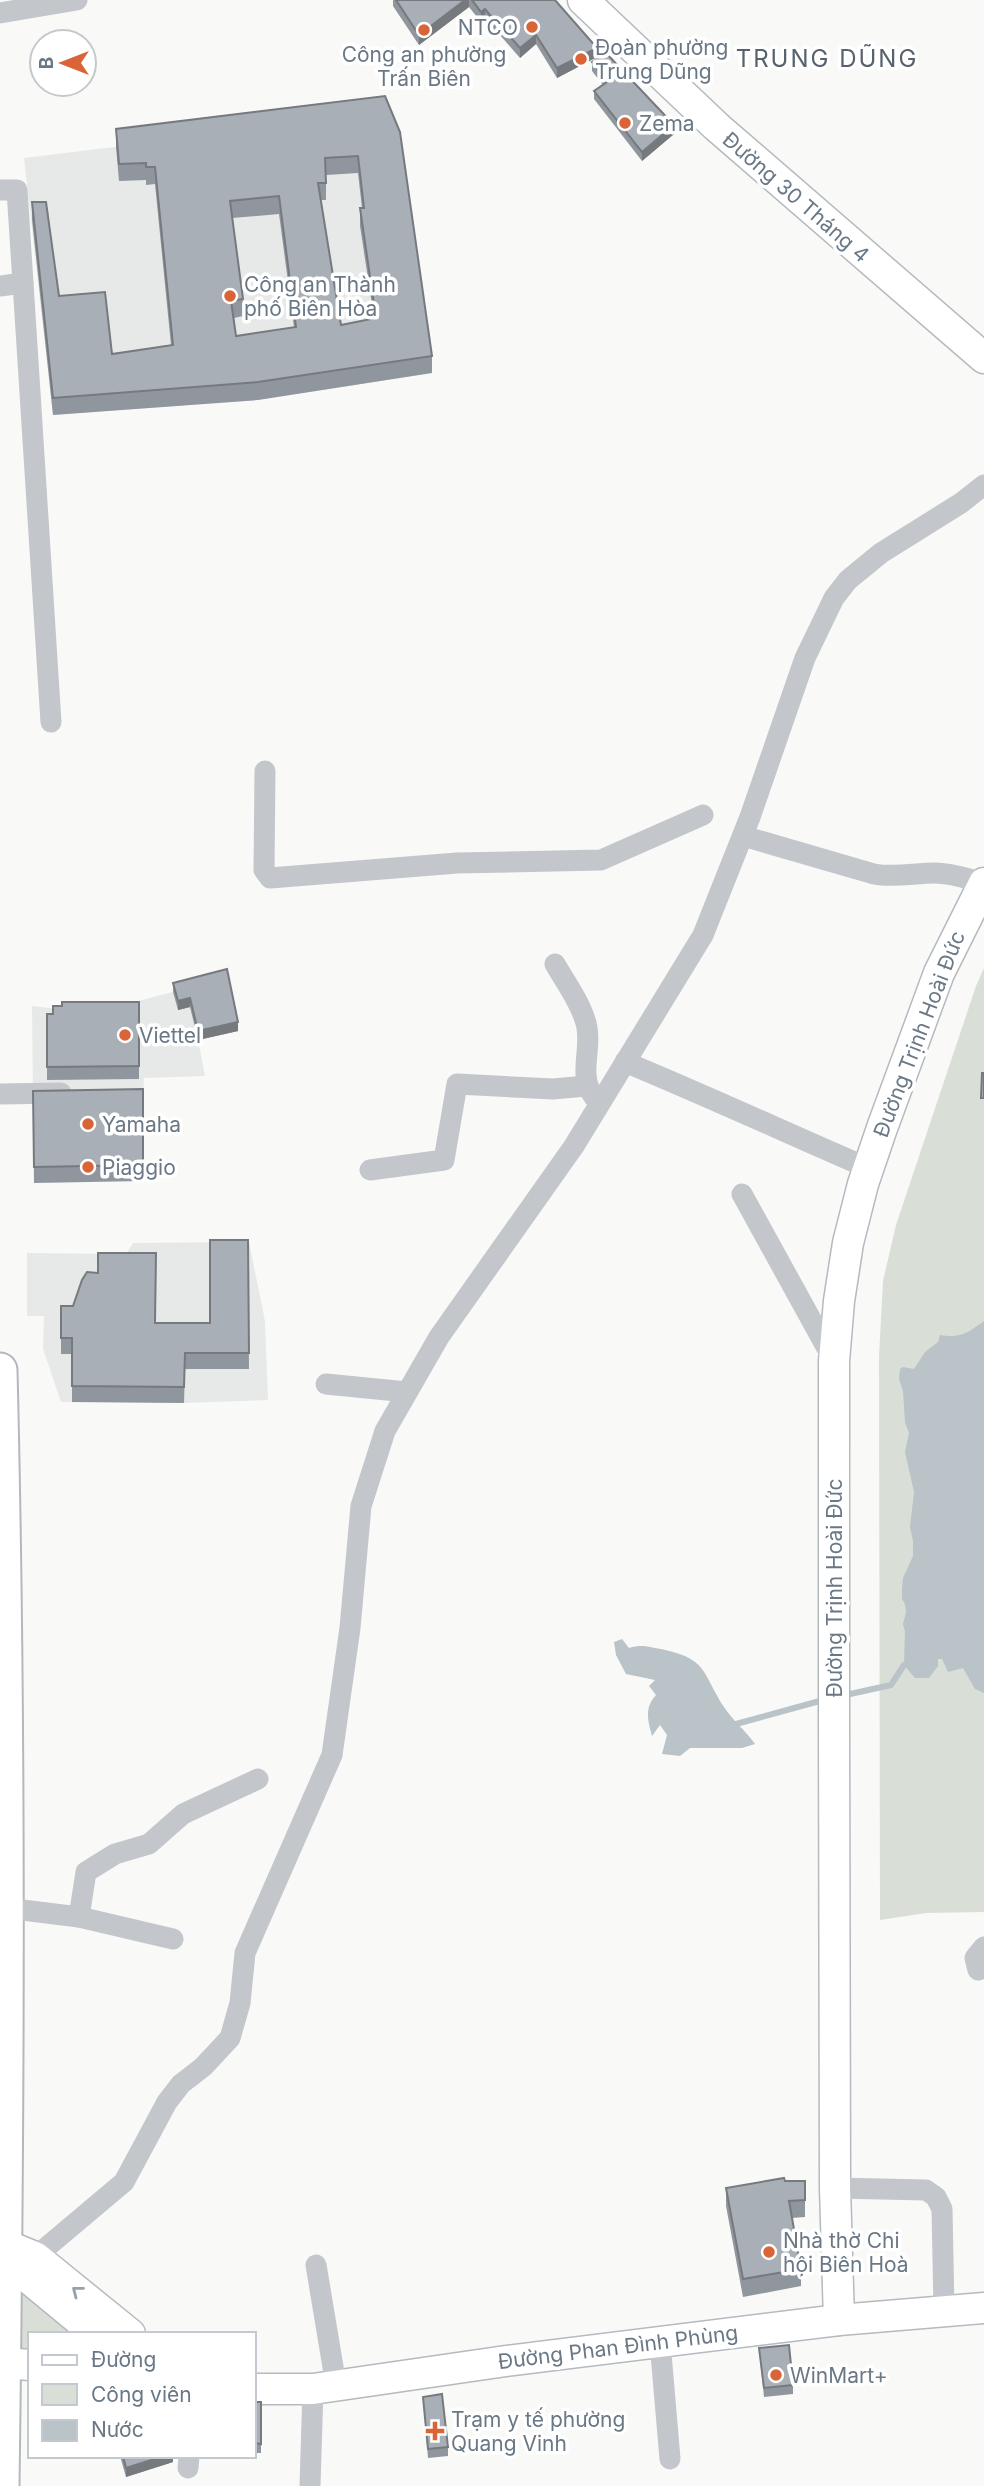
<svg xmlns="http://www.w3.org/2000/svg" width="984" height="2486" viewBox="0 0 984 2486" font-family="Inter,sans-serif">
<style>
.built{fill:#e7e8e8}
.green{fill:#d9ded7}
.water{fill:#b9c3c8}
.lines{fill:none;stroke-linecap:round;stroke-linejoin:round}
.stream{stroke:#b9c3c8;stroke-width:6}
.secondary-casing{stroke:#b5babf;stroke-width:33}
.primary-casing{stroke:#b4b8bd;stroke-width:37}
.street{stroke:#c3c6ca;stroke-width:21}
.secondary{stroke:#fff;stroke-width:30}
.primary{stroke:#fff;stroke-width:33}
.wall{fill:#90969d;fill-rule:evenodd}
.shaded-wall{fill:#767a7f}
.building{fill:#a8afb6;stroke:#767a7f;stroke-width:2;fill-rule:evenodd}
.oneway{stroke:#97a0aa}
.poi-dot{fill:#d96437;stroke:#fff;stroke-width:2.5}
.labels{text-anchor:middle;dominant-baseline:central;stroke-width:7;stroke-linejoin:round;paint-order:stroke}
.poi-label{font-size:21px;fill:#6a7886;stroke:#fff;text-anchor:start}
.street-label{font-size:21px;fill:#6a7886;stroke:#fff}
.quarter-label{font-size:24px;letter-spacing:2px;fill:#58626c;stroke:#fff}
</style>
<rect width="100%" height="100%" fill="#f9f9f7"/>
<g class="built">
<polygon points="385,114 400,149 432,373 258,400 53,415 24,158"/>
<polygon points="227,978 238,1031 198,1040 205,1076 144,1078 143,1096 33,1095 32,1006 75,1011 99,1011"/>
<polygon points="249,1242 265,1321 268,1400 184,1403 61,1402 43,1349 44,1316 27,1316 27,1253 126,1254 133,1243"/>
</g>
<g class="green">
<polygon points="984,968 984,1912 926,1913 880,1920 879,1356 883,1281 896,1225 976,986"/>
<polygon points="18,2283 76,2334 30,2334 30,2353 17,2352"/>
</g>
<g class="water">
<path d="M 984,1321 L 984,1693 L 975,1689 L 963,1668 L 948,1672 L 942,1659 L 938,1659 L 938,1666 L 929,1678 L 915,1678 L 904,1665 L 905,1632 L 903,1624 L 906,1612 L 905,1604 L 902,1599 L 902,1589 L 903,1578 L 913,1556 L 913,1541 L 910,1527 L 914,1492 L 905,1452 L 909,1433 L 905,1422 L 903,1391 L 899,1379 L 900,1369 L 903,1367 L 914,1369 L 925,1352 L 938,1342 L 940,1335 C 960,1339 969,1332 984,1321 Z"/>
<path d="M 622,1639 L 629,1648 C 642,1644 648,1647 661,1649 C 708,1659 701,1671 724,1707 C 733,1721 746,1731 755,1744 L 742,1748 L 690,1748 L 680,1756 L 662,1754 L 667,1735 L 660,1725 L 652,1736 C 648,1720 644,1708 656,1695 L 649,1686 L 655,1680 L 626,1674 L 616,1655 L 614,1642 Z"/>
</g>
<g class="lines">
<g class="stream">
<polyline points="841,1696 891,1685 904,1665"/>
<polyline points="736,1724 827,1699"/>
</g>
<defs>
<g id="secondary">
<polyline points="583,0 717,127 984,358"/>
<polyline points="6,2245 35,2257 130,2334"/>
<polyline points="27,2277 96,2334"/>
<polyline points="839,2320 835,2188 834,1715 834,1361 839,1301 848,1243 863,1184 882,1128 939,973 984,883"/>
<polyline points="4,2363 30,2365"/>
<polyline points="254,2389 313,2389 506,2361 839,2320 984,2308"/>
</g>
<path id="primary" d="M 0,1370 C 9,1742 7,2114 2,2486"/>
</defs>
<use href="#secondary" class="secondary-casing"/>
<use href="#primary" class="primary-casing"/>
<g class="street">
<polyline points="0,13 77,0"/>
<polyline points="0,190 17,190 23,283"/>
<polyline points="0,286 23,283 51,722"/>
<polyline points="265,771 264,870 270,878 457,863 601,860 703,815"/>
<path d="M 743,836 L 874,874 C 895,878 914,873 935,873 C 952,873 968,879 984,883"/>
<path d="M 555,964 C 566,983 580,1002 586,1023 C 593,1049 577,1074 594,1097"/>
<path d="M 625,1062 C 707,1096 787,1133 868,1168"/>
<polyline points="0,1094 61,1093"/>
<polyline points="370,1170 444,1160 457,1084 553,1089 586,1086"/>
<polyline points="742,1194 834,1361"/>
<polyline points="326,1384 407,1392"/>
<polyline points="6,1908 79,1917 173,1939"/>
<polyline points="79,1917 86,1872 115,1854 149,1844 183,1814 258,1779"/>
<polyline points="978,1970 975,1958 984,1947"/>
<polyline points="835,2188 926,2190 936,2197 942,2209 944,2311"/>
<polyline points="35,2257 124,2182 167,2102 181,2084 203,2067 230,2038 240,2003 245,1953 332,1755 350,1628 361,1506 385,1431 439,1337 574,1146 703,935 750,817 805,658 834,598 848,580 881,553 961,503 984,485"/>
<polyline points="316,2265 336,2385"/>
<polyline points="660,2342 670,2459"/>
<polyline points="188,2468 189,2456"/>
<polyline points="310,2486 313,2389"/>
</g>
<use href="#secondary" class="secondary"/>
<use href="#primary" class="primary"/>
</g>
<g class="wall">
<polygon points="393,0 555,0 597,57 557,78 536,44 520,58 499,34 498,35 485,19 481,22 469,7 419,45 393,6"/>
<polygon points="592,62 674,134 642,161 594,99 594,91 603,85 592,71"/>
<path d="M 385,96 L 432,356 L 432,373 L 258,400 L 53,415 L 32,220 L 32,202 L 59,296 L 112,354 L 171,345 L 155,184 L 146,185 L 146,180 L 119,181 L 116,147 L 116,129 ZM 358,173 L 362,208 L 360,208 L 360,226 L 374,318 L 341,325 L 321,200 L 326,200 L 326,175 ZM 279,214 L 294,327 L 236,336 L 234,318 L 243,316 L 243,299 L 232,218 Z"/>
<polygon points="173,983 238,1031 198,1040 190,1007 178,1010 173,992"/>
<polygon points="139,1002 139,1079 47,1080 47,1014"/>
<polygon points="143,1089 143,1181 34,1183 33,1091"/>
<polygon points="248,1240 249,1369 185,1369 184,1403 72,1402 72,1354 61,1354 61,1306 73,1306 155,1323 210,1323"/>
<polygon points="785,2181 805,2181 805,2217 792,2218 801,2269 801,2286 743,2297 726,2206 726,2188"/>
<polygon points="759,2348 793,2385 793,2394 764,2397"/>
<polygon points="423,2397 448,2447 448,2456 428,2458"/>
<rect x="254" y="2402" width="7" height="51"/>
<polygon points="120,2456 173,2456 173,2462 126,2477"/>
</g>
<g class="shaded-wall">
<polygon points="465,0 469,0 469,7 419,45 419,35"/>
<polygon points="485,9 485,19 481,22 481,12"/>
<polygon points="499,24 499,34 498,35 498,25"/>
<polygon points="536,35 536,44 520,58 520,48"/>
<polygon points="597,48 597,57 557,78 557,68"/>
<polygon points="674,125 674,134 642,161 642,152"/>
<polygon points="190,998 190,1007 178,1010 178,1001"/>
<polygon points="238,1022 238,1031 198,1040 198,1031"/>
<polygon points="164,2456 173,2456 173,2462 126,2477 126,2468"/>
</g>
<g class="building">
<polygon points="396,0 465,0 419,35"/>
<polygon points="472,0 555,0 597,48 557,68 536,35 520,48 499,24 498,25 485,9 481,12"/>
<polygon points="606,53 674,125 642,152 594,91 607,82 592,62"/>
<path d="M 385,96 L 400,132 L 432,356 L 258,382 L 53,398 L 32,202 L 46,202 L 59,296 L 105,292 L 112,354 L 173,345 L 155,167 L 146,167 L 146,163 L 119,164 L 116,129 ZM 358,156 L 364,208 L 360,208 L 376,318 L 341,325 L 318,183 L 326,183 L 325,158 ZM 279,196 L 296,327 L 236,336 L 231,301 L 243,299 L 230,201 Z"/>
<polygon points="227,969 238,1022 198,1031 190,998 178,1001 173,983"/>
<polygon points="62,1002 139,1002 139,1066 47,1067 47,1014 53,1014 53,1006 62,1006"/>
<polygon points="982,1073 984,1073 984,1098 981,1098"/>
<polygon points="143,1089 143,1165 34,1167 33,1091"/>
<polygon points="210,1240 248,1240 249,1353 185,1353 184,1387 72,1386 72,1338 61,1338 61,1306 73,1306 82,1280 87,1272 98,1273 98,1253 156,1253 155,1323 210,1323"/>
<polygon points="784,2178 785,2181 805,2181 805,2200 789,2201 801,2269 743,2279 726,2188"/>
<polygon points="789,2345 793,2385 764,2388 759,2348"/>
<polygon points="442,2394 448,2447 428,2449 423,2397"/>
<polygon points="254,2402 261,2402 261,2444 254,2443"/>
<polygon points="123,2456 164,2456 126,2468"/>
</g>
<defs><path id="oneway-chevron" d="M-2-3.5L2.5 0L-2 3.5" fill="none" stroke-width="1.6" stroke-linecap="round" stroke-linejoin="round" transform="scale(1.75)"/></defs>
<use class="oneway" href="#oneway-chevron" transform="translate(77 2291) rotate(-142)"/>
<g class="poi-dot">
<circle cx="532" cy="27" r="7"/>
<circle cx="424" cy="30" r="7"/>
<circle cx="581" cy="59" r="7"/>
<circle cx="625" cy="123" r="7"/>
<circle cx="230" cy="296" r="7"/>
<circle cx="125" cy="1035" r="7"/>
<circle cx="88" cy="1124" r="7"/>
<circle cx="88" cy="1167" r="7"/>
<circle cx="769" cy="2252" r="7"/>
<circle cx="776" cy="2375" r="7"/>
<path d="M431.5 2420.5h7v7h7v7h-7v7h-7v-7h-7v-7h7z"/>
</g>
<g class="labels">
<g class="poi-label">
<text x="518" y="27" text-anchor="end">NTCO</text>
<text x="595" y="47">Đoàn phường<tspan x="595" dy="24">Trung Dũng</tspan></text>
<text x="424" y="54" text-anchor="middle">Công an phường<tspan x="424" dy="24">Trấn Biên</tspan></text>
<text x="639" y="123">Zema</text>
<text x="244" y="284">Công an Thành<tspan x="244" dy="24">phố Biên Hòa</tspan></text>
<text x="139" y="1035">Viettel</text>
<text x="102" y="1124">Yamaha</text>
<text x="102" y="1167">Piaggio</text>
<text x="783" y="2240">Nhà thờ Chi<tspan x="783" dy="24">hội Biên Hoà</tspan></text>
<text x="790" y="2375">WinMart+</text>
<text x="451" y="2419">Trạm y tế phường<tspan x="451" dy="24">Quang Vinh</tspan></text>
</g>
<g class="street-label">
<text transform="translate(796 197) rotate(41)">Đường 30 Tháng 4</text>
<text transform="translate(919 1034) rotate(-69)">Đường Trịnh Hoài Đức</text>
<text transform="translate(834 1588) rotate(-90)">Đường Trịnh Hoài Đức</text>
<text transform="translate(618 2347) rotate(-7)">Đường Phan Đình Phùng</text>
</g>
<g class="quarter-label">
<text x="827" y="58">TRUNG DŨNG</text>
</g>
</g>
<rect x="28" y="2332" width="228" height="126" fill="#ffffff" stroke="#c3c9cf" stroke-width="2"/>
<rect x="42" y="2355" width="35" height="10" fill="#ffffff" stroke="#c3c9cf" stroke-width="2"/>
<text x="91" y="2367" font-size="21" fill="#6a7886">Đường</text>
<rect x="42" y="2384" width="35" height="21" fill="#d9ded7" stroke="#c3c9cf" stroke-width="2"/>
<text x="91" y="2402" font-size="21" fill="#6a7886">Công viên</text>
<rect x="42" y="2420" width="35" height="21" fill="#b9c3c8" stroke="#c3c9cf" stroke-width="2"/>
<text x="91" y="2437" font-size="21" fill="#6a7886">Nước</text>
<g transform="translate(63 63) rotate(270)"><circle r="33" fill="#ffffff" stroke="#c3c9cf" stroke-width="2"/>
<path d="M0-5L12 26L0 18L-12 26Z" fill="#d96437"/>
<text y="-10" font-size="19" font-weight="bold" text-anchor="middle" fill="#6a7886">B</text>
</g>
</svg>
